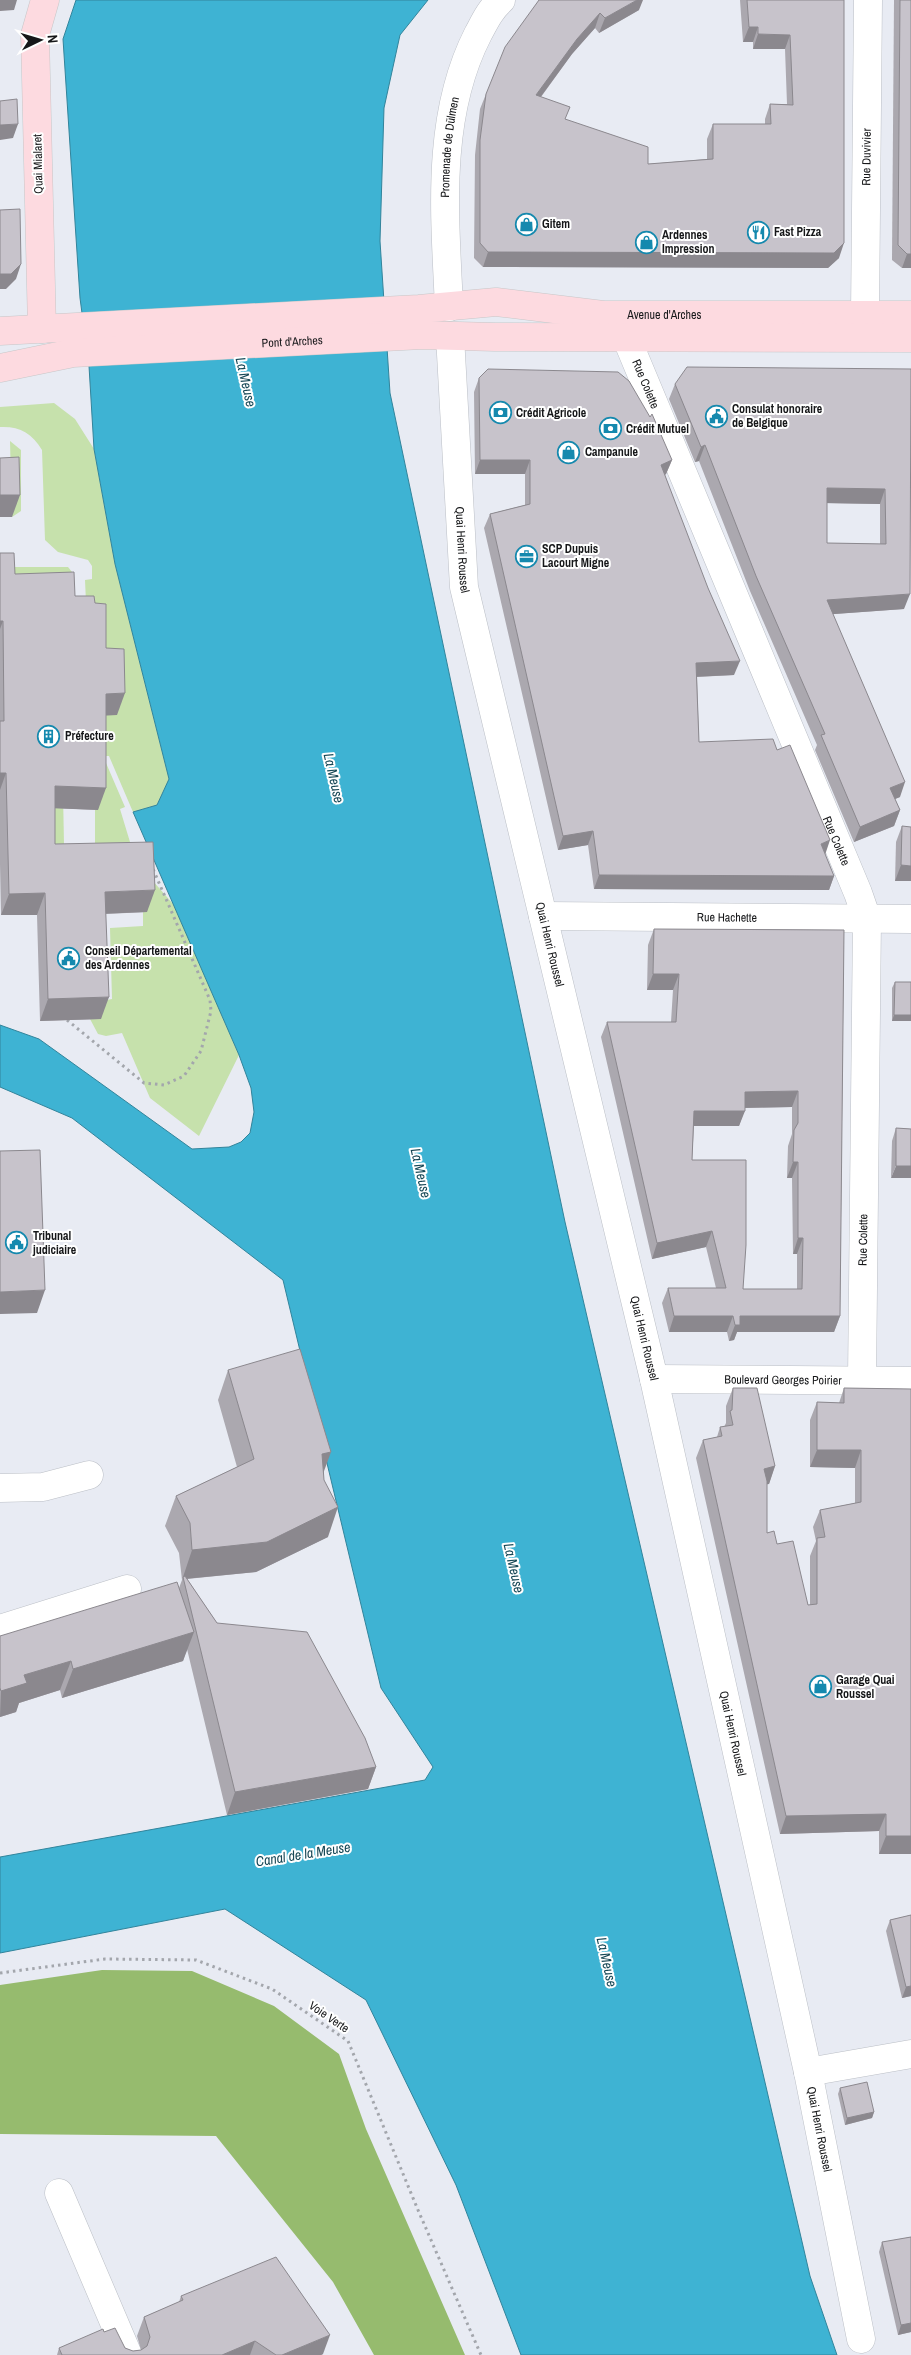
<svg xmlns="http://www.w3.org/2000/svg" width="911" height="2355" viewBox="0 0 911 2355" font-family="'Archivo Narrow',sans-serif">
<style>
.green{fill:#c6e1ac}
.forest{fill:#96bb6e}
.water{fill:#3eb3d3;stroke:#32849b}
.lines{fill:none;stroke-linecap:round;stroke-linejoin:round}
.minor-casing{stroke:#bbbfc6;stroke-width:29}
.major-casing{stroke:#c7c7c8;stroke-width:29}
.path{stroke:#a3a6ac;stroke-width:3;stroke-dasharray:2.5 4;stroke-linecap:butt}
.minor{stroke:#fff;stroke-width:28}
.major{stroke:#fddae0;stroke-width:28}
.wall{fill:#aba8af;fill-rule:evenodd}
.shaded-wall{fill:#8b888e}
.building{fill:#c7c3cb;stroke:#8b888e;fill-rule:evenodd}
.labels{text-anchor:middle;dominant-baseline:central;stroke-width:4;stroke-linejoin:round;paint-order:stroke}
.street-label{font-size:12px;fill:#161719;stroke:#fff}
.poi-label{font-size:12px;font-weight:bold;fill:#161719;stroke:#fff;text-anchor:start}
.water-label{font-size:14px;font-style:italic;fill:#174856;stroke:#fff}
</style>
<rect width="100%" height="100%" fill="#e8ebf3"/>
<g class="green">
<path d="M 54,403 L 75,419 L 94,449 L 115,564 L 169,779 L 157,805 L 133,812 L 109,756 L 103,756 L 125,807 L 120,809 L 130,842 L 125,844 L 95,843 L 95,809 L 98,809 L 98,716 L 117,714 L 87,625 L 85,580 L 92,579 L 92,566 L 88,560 L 58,552 L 45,540 L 42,450 C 32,433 19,426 0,427 L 0,407 Z"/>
<polygon points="10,441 21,450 21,511 12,517"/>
<polygon points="6,567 68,567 72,572 73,606 7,595"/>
<polygon points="48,793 63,793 64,844 47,851"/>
<polygon points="145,872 174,905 239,1055 199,1136 150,1098 122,1033 106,1036 98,1034 90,1019 101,1001 112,999 110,928 143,926 143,912 147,912"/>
</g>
<polygon class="forest" points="102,1970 192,1971 274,2006 339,2054 366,2129 465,2355 374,2355 333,2282 216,2136 0,2134 0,1985"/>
<polygon class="water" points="76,0 428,0 400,35 384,108 380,241 390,393 565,1222 810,2276 837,2355 521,2355 456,2185 366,2000 225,1909 0,1953 0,1857 425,1780 433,1767 381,1688 283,1280 72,1118 0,1087 0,1025 39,1039 192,1149 229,1147 241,1142 250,1133 254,1112 251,1088 239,1055 133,812 157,805 169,779 115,564 94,449 89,366 80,298 63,39"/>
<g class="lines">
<defs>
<g id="minor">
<path id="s1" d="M 449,307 C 445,216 435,118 478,34 C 485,21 490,10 501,0"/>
<path id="s2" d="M 865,315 L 868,0"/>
<path id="s3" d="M 450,336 L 464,587 L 654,1379 L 808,2072 L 861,2339"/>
<path id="s4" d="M 626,337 L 858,893 L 867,919 L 862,1380"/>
<path id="s5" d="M 543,916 L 911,919"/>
<path id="s6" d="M 654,1379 L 911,1381"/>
<polyline points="0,1488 43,1487 89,1475"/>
<polyline points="0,1629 127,1589"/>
<polyline points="808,2072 911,2054"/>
<polyline points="59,2193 128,2355"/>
</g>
<g id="major">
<polyline points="42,329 35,35 45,0"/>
<path id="s7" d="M 0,331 L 419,309 L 496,302 L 603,315 L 911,315"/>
<path id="s8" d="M 0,368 L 73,353 L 422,335 L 495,337 L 911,338"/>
</g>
</defs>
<use href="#minor" class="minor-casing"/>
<use href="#major" class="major-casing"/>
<g class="path">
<polyline points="67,1020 144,1083 164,1085 184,1076 201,1051 211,1011 210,1000 153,869"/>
<polyline points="0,1973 105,1959 196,1960 272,1989 348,2041 418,2210 481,2355"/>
</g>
<use href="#minor" class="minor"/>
<use href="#major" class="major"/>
</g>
<g class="wall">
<polygon points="539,0 639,10 599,33 595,28 572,54 541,97 565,119 648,164 707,159 707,139 713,124 765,124 765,119 770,104 787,104 785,49 753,49 753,42 743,42 740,0 844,0 839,258 828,268 483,267 474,258 475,155 480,109 486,94"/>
<polygon points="894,0 911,0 911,268 902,268 892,260"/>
<polygon points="479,378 672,460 666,474 665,475 734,675 697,677 699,742 825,855 834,876 829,890 594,889 588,845 558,850 484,528 490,514 525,505 525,474 475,474 474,392"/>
<path d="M 675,384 L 910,488 L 904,609 L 833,614 L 900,797 L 895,799 L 900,810 L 894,826 L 854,842 L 815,750 L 817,745 L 750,591 L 699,461 L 695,462 L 669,399 ZM 827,503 L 880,504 L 880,544 L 827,543 Z"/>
<polygon points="0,553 15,574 95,603 106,648 117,715 106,715 98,810 55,808 55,844 147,912 106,914 101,1019 40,1021 37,915 1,915 0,864"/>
<polygon points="902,826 911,881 895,881 896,842"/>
<path d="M 654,929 L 844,930 L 840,1316 L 834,1332 L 737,1332 L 734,1340 L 729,1341 L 727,1332 L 669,1332 L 662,1303 L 668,1288 L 716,1288 L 706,1247 L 652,1259 L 601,1037 L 607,1022 L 671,1022 L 673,990 L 647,990 L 648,945 ZM 792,1107 L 792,1134 L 788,1146 L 787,1178 L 792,1178 L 793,1254 L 797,1254 L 797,1289 L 743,1289 L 692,1160 L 694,1126 L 739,1126 L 745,1108 Z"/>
<polygon points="895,982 911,982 911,1021 892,1021 892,988"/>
<polygon points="896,1128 911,1129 891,1178 892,1141"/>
<polygon points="228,1370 323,1473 328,1537 256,1572 187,1579 217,1623 376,1767 368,1789 227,1815 187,1649 183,1661 62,1698 60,1690 19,1703 16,1712 0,1717 0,1636 179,1588 182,1580 179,1553 165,1526 176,1496 237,1467 218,1400"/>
<polygon points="733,1388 775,1466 769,1484 767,1484 767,1533 777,1544 808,1605 810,1605 810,1556 816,1541 813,1527 820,1510 855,1503 855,1468 810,1467 810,1420 817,1402 839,1403 844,1388 911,1389 911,1854 879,1854 879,1831 780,1834 696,1458 703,1440 717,1437 720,1427 724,1427 726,1423 726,1406"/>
<polygon points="911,1915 911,1996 902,1998 886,1931 890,1920"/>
<polygon points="840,2088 874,2112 872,2118 845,2125 838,2094"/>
<polygon points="911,2237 911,2332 898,2335 879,2252 882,2242"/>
<polygon points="181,2296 323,2354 321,2355 57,2355 59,2348 104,2332 125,2348 133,2351 141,2350 137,2336 144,2317 179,2302"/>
</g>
<g class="shaded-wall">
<polygon points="0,0 17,0 14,10 0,11"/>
<polygon points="637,0 643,0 639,10 599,33 605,18"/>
<polygon points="600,13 595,28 572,54 531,110 536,95 577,39"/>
<polygon points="749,27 758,27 753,42 743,42"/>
<polygon points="758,34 790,35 785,49 753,49"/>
<polygon points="18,124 13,138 0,140 0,125"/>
<polygon points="844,243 839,258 828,268 483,267 488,252"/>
<polygon points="907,254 911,254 911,268 902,268"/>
<polygon points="21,264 16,279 6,289 0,289 0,274"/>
<polygon points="705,445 699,461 695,462 701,447"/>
<polygon points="480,460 530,460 525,474 475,474"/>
<polygon points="672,460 666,474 656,479 661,465"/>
<polygon points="910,473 911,473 911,488 904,488"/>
<polygon points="827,488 885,489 880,504 821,503"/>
<polygon points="0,495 20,495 12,517 0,517"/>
<polygon points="910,594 904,609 821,615 827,600"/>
<polygon points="0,621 3,621 0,629"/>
<polygon points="740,661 734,675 691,677 696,663"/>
<polygon points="125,693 117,715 98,716 106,694"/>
<polygon points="0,773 6,773 0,790"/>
<polygon points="905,782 900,797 885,803 890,788"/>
<polygon points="55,786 106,788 98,810 48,808"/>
<polygon points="900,810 894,826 854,842 860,827"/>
<polygon points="593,831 588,845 558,850 563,836"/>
<polygon points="830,840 825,855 821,844"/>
<polygon points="901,865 911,866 911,881 895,881"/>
<polygon points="599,875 834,876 829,890 594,889"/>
<polygon points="155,890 147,912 97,914 105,892"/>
<polygon points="45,893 37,915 1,915 9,894"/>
<polygon points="653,974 679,974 673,990 647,990"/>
<polygon points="109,997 101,1019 40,1021 48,999"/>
<polygon points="894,1015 911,1015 911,1021 892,1021"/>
<polygon points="798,1091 792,1107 739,1108 745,1092"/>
<polygon points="694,1111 745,1111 739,1126 688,1126"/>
<polygon points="793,1162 798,1162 792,1178 787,1178"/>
<polygon points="896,1166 911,1166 911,1178 891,1178"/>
<polygon points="712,1231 706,1247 652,1259 657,1243"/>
<polygon points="798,1238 803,1238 797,1254 793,1254"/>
<polygon points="45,1290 37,1313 0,1314 0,1292"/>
<polygon points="674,1316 733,1316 727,1332 669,1332"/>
<polygon points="740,1316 840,1316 834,1332 737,1332 734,1340 729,1341 735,1325"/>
<polygon points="817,1450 861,1450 855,1468 810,1467"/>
<polygon points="331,1452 320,1482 322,1454"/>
<polygon points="775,1466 769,1484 757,1486 764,1469"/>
<polygon points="338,1507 328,1537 256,1572 184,1579 183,1577 182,1580 192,1550"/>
<polygon points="194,1632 183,1661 62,1698 73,1669"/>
<polygon points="71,1661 60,1690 19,1703 16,1712 0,1717 1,1691 24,1675"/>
<polygon points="376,1767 368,1789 227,1815 235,1792"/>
<polygon points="886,1814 879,1831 780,1834 786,1816"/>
<polygon points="886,1836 911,1836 911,1854 879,1854"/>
<polygon points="911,1986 911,1996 902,1998 906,1987"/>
<polygon points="874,2112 872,2118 845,2125 847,2118"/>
<polygon points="911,2323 911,2332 898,2335 901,2325"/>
<polygon points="330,2335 323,2354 321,2355 282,2355"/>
<polygon points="255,2341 250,2355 222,2355"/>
</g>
<g class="building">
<polygon points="539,0 637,0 605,18 600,13 577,39 536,95 570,107 565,119 648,147 648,164 713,159 713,124 771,124 770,104 793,105 790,35 758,34 758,27 749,27 747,0 844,0 844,243 834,253 488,252 480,243 480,140 486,94 505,47"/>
<polygon points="900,0 911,0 911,254 907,254 898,245"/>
<polygon points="17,99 18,124 0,125 0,101"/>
<polygon points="20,209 21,264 11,274 0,274 0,210"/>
<path d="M 687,367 L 911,369 L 910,594 L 827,600 L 905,782 L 890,788 L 900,810 L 860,827 L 821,735 L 825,734 L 756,576 L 705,445 L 701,447 L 675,384 ZM 827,488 L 885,489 L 886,544 L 827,543 Z"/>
<polygon points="488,369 618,372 629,381 650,417 652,414 672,460 661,465 708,588 740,661 696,663 699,742 773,739 777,750 790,745 830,840 821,844 834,876 599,875 593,831 563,836 490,514 530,504 530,460 480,460 479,378"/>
<polygon points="19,457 20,495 0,495 0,458"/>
<polygon points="0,553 14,553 15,574 74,572 75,596 94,596 95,603 106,604 106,648 124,649 125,693 106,694 106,788 55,786 55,844 153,842 155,890 105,892 109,997 48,999 45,893 9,894 6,773 0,773 0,721 4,721 3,621 0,621"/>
<polygon points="902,826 911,827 911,866 901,865"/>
<path d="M 654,929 L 844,930 L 840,1316 L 740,1316 L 740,1325 L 735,1325 L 733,1316 L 674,1316 L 668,1288 L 726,1288 L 712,1231 L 657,1243 L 607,1022 L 676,1022 L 679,974 L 653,974 ZM 798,1091 L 798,1123 L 794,1130 L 793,1162 L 798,1162 L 798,1238 L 803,1238 L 802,1289 L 743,1289 L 746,1245 L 746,1160 L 692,1160 L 694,1111 L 745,1111 L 745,1092 Z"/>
<polygon points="895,982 911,982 911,1015 894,1015"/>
<polygon points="896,1128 911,1129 911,1166 896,1166"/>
<polygon points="40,1150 45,1290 0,1292 0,1151"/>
<polygon points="300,1349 331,1452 322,1454 324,1480 338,1507 267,1542 192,1550 190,1523 176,1496 254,1459 228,1370"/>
<polygon points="733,1388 757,1388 775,1466 764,1469 767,1481 767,1533 774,1531 777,1544 793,1541 808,1605 817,1604 817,1538 825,1537 820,1510 861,1502 861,1450 817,1450 817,1402 844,1403 844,1388 911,1389 911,1836 886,1836 886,1814 786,1816 703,1440 722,1436 720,1427 733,1425 730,1411 732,1410"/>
<polygon points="185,1576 217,1623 307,1632 365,1738 376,1767 235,1792 183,1577"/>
<polygon points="177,1582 194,1632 73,1669 71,1661 24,1675 27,1683 1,1691 0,1688 0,1636"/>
<polygon points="911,1915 911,1986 906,1987 890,1920"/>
<polygon points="867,2082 874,2112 847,2118 840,2088"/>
<polygon points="911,2237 911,2323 901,2325 882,2242"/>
<polygon points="276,2257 330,2335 282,2355 276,2355 255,2341 222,2355 62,2355 59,2348 103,2329 104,2332 115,2328 125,2348 133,2351 141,2350 147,2346 150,2337 144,2317 183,2300 181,2296"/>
</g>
<defs>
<symbol id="shop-ring" viewBox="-11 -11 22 22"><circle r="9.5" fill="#fff" stroke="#1589ae" stroke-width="1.5"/><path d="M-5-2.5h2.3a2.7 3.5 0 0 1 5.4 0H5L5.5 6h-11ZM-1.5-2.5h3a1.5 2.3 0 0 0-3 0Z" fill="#1589ae"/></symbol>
<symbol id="restaurant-ring" viewBox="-11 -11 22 22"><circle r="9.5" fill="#fff" stroke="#1589ae" stroke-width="1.5"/><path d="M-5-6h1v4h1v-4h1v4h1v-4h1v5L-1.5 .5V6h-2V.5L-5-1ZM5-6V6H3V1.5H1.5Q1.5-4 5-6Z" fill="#1589ae"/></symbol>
<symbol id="bank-ring" viewBox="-11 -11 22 22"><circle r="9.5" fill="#fff" stroke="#1589ae" stroke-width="1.5"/><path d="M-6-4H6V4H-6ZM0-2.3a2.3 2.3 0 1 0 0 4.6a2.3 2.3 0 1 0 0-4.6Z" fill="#1589ae"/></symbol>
<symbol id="civic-ring" viewBox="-11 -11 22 22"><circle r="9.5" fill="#fff" stroke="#1589ae" stroke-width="1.5"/><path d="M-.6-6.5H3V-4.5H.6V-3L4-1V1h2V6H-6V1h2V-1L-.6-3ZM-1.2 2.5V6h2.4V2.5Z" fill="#1589ae"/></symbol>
<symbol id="office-ring" viewBox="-11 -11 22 22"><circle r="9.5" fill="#fff" stroke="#1589ae" stroke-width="1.5"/><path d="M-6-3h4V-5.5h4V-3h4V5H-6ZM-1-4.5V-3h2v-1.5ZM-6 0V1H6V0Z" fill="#1589ae"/></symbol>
<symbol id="building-ring" viewBox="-11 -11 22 22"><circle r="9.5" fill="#fff" stroke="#1589ae" stroke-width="1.5"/><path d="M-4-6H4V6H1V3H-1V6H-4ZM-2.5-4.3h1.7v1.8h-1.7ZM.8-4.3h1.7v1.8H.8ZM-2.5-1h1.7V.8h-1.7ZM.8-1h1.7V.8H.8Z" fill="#1589ae"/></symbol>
</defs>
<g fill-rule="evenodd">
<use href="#shop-ring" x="514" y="212" width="25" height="25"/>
<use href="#restaurant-ring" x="746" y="220" width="25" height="25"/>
<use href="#shop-ring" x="634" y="230" width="25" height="25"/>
<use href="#bank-ring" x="488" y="400" width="25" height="25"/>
<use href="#civic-ring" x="704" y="404" width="25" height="25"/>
<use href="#bank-ring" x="598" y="416" width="25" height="25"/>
<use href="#shop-ring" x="556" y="440" width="25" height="25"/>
<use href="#office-ring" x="514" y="544" width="25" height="25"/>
<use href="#building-ring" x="36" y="724" width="25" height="25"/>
<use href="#civic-ring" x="56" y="946" width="25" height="25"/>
<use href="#civic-ring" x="4" y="1230" width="25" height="25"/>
<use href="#shop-ring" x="808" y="1674" width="25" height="25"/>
</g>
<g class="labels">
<g class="street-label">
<text stroke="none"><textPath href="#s1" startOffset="160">Promenade de Dülmen</textPath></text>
<text stroke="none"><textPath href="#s2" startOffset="158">Rue Duvivier</textPath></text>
<text transform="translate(38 164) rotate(-91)">Quai Mialaret</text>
<text stroke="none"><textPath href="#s7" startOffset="666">Avenue d'Arches</textPath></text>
<text stroke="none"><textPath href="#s8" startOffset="294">Pont d'Arches</textPath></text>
<text stroke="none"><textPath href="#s4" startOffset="51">Rue Colette</textPath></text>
<text stroke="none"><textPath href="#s3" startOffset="214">Quai Henri Roussel</textPath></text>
<text stroke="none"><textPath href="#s4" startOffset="546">Rue Colette</textPath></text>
<text stroke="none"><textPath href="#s5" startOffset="184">Rue Hachette</textPath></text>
<text stroke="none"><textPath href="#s3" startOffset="619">Quai Henri Roussel</textPath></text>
<text transform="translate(863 1240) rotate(-89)">Rue Colette</text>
<text stroke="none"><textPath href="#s3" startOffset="1024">Quai Henri Roussel</textPath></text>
<text stroke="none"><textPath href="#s6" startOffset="129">Boulevard Georges Poirier</textPath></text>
<text stroke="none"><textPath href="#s3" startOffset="1429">Quai Henri Roussel</textPath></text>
<text transform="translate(329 2017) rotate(34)">Voie Verte</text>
<text stroke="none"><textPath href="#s3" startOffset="1834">Quai Henri Roussel</textPath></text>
</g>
<g class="poi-label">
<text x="542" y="224">Gitem</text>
<text x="774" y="232">Fast Pizza</text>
<text x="662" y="235">Ardennes<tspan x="662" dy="14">Impression</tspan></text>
<text x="732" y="409">Consulat honoraire<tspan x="732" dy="14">de Belgique</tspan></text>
<text x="516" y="413">Crédit Agricole</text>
<text x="626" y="429">Crédit Mutuel</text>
<text x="585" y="452">Campanule</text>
<text x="542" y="549">SCP Dupuis<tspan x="542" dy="14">Lacourt Migne</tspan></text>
<text x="65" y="736">Préfecture</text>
<text x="85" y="951">Conseil Départemental<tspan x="85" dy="14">des Ardennes</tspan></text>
<text x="33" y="1236">Tribunal<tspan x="33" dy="14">judiciaire</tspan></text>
<text x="836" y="1680">Garage Quai<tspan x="836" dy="14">Roussel</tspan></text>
</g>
<g class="water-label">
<text transform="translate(246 382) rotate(77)">La Meuse</text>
<text transform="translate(334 778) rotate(77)">La Meuse</text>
<text transform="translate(421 1173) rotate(77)">La Meuse</text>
<text transform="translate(514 1568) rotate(77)">La Meuse</text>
<text transform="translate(303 1854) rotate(-9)">Canal de la Meuse</text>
<text transform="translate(607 1962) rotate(77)">La Meuse</text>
</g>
</g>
<g transform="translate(40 40) rotate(85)" stroke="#ffffff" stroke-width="4" paint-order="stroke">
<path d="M0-4L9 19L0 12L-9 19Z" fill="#161719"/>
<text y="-8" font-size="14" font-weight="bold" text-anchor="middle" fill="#161719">N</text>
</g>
</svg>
